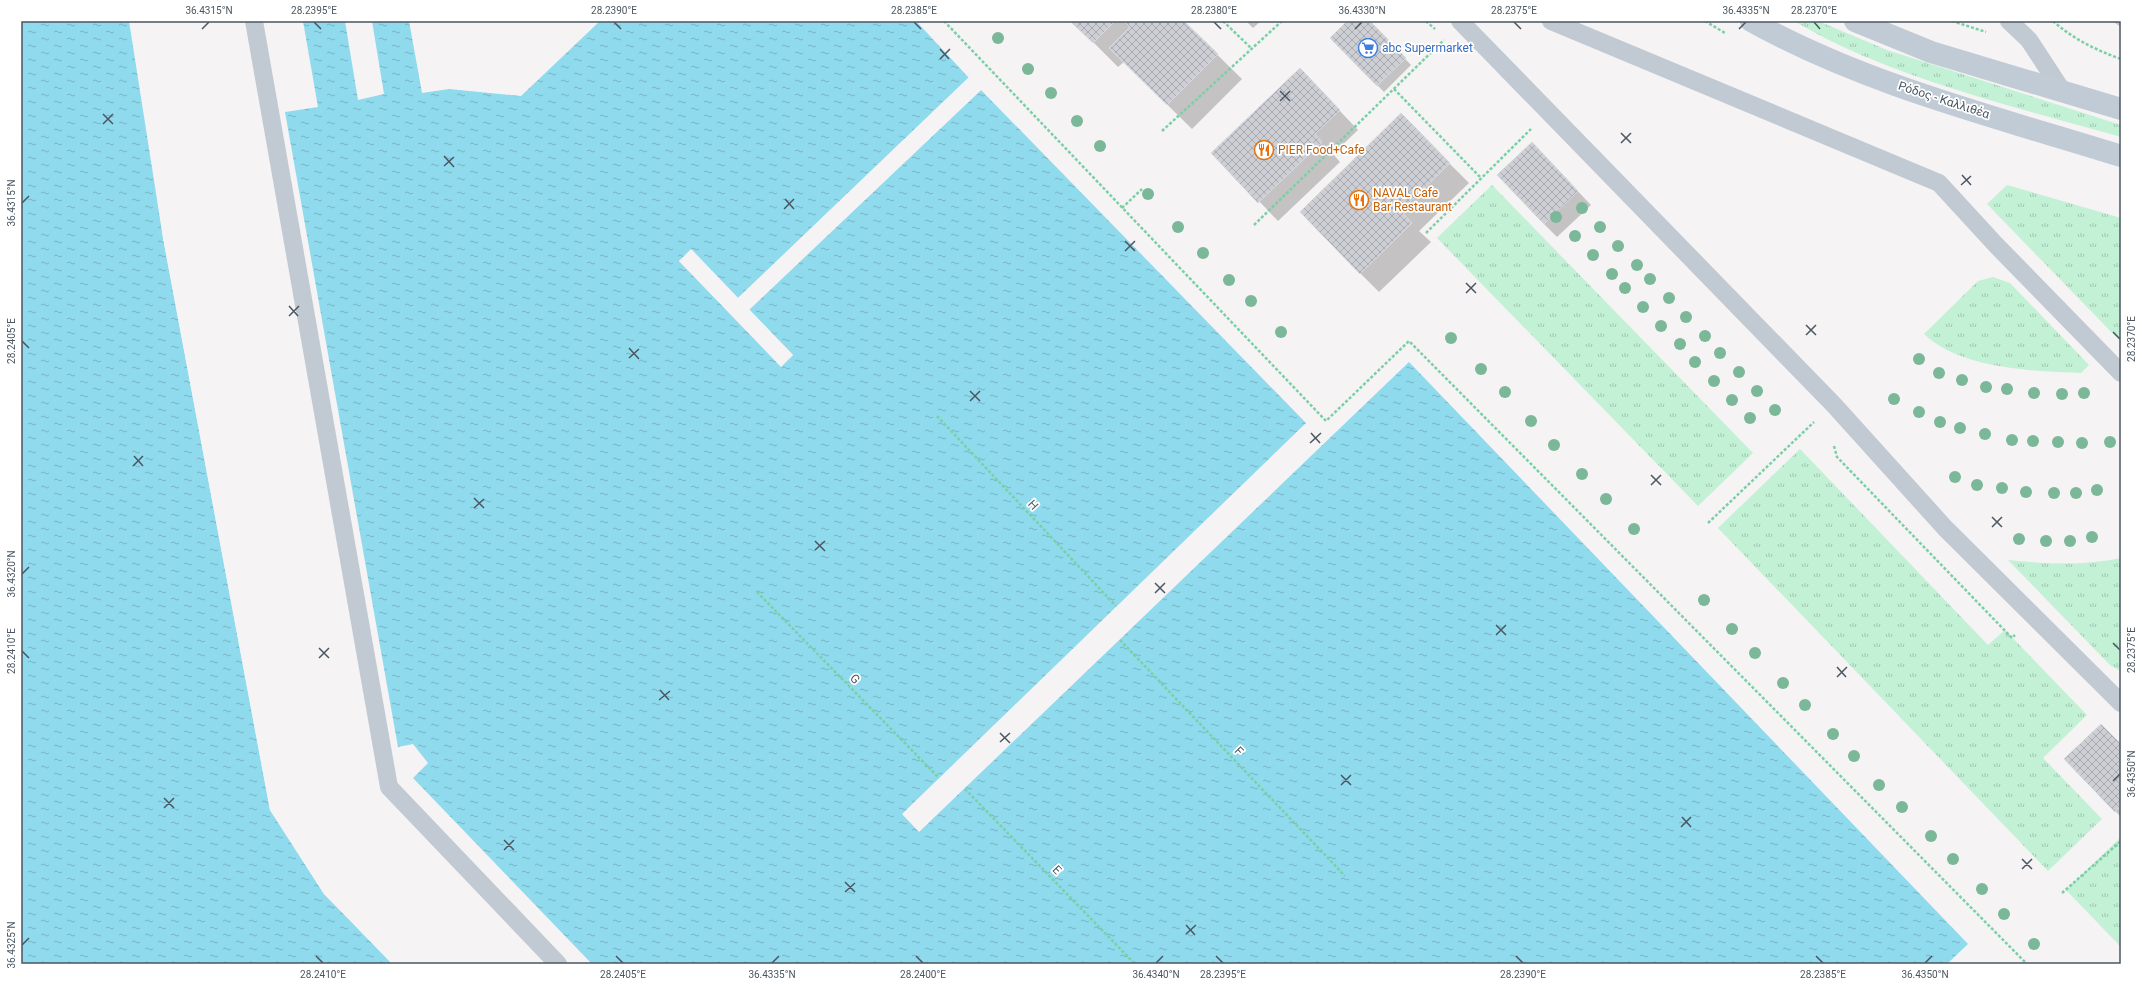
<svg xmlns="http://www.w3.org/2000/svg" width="2142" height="985" viewBox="0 0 2142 985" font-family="Roboto,sans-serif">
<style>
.grass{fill:url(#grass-tufts)}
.water{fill:url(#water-ripples)}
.pier{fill:#f5f3f3}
.shadow{fill:#0003}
.building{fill:url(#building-cross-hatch);stroke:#d7d9de}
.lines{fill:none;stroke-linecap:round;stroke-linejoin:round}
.path{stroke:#7ad0a6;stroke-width:2.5;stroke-dasharray:3 2;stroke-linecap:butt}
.service{stroke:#c1cad2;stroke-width:18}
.secondary{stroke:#c1cbd6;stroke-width:22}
.tree{fill:#7bb799}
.ticks{fill:none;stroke:#4a5661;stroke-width:1.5}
.labels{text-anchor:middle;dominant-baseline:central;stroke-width:3.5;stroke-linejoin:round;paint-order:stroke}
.shop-label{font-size:12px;fill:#366cbe;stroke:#fff;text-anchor:start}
.street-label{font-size:12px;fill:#4a5661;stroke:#fff}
.food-label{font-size:12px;fill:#c56008;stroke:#fff;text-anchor:start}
.neatline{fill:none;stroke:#4a5661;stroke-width:1.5}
.ticks-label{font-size:10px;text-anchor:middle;fill:#4a5661}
</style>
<defs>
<pattern id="grass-tufts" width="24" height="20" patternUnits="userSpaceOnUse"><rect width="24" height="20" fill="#c3f1d5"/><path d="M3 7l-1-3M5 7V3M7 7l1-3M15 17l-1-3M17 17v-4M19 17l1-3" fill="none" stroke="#a0c6b0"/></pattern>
<pattern id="water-ripples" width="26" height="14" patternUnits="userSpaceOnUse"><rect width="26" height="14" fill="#90daee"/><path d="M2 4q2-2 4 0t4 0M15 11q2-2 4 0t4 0" fill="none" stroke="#78b4c4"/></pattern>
<pattern id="building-cross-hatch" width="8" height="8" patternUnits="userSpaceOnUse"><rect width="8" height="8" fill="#cdcfd5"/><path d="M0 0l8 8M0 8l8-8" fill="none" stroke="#a8abb0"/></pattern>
</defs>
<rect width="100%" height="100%" fill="#f5f3f3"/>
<g class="grass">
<path d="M 1794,21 L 1818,21 L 1887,50 L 2121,125 L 2121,137 C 2027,110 1928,87 1839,45 C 1824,38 1809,29 1794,21 Z"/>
<polygon points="1492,185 1753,453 1698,506 1437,238"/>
<polygon points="2007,185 2121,218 2121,342 1987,204"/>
<path d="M 1993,277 L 2010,283 L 2089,365 L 2081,373 C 2033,371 1961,369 1924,334 L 1978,281 Z"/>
<polygon points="1800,449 1988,645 2005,630 2087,715 2043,758 2102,819 2048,871 1718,528"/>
<path d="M 2121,558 L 2121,671 L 2111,666 L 2008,560 C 2046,564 2083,566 2121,558 Z"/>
<polygon points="2121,837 2121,947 2066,890"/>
</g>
<g class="water">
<polygon points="21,21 133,21 163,238 270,810 324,894 392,964 21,964"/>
<polygon points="303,21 345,21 358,100 384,94 372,21 409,21 422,93 449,89 521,96 600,21 916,21 969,78 738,298 692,250 679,261 781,366 793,355 749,310 981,90 1306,423 902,814 919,832 1409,362 1968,944 1947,964 592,964 413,778 428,763 413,744 398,747 285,112 318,107"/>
</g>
<g class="pier">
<polygon points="129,21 135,21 139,43 165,238 204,432 272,809 326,892 394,964 324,894 270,810 163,238"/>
<polygon points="969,77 971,79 739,300 737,300 691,252 682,261 781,364 790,355 748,311 747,308 980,88 981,90 749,309 793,355 781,367 679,261 691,249 738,298"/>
</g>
<g class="shadow">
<polygon points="1072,21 1183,21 1242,79 1192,129 1124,62 1118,67"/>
<polygon points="1246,21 1261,21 1253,28"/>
<polygon points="1348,21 1369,21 1411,65 1384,92 1331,38"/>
<polygon points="2112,21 2121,21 2121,27"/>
<polygon points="1319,89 1358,130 1333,154 1340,162 1278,221 1213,153"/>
<polygon points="1420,134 1469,183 1419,231 1431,242 1379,292 1360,273"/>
<polygon points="1545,157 1591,205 1557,237 1544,224"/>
<polygon points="2121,745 2121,817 2065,759"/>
</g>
<g class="building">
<polygon points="1070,21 1115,21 1093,43"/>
<polygon points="1124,21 1184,21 1218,54 1167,105 1109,48 1130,27"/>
<polygon points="1347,21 1370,21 1406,58 1377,86 1330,38"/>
<polygon points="1300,68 1340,110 1315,134 1322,142 1258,203 1211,153"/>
<polygon points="1401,113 1450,163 1401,211 1412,223 1360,274 1300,212"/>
<polygon points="1532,142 1578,191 1544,224 1497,175"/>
<polygon points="2101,724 2121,744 2121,806 2115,812 2064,759"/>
</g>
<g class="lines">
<g class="path">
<polyline points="944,21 1326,421 1409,341 2027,964"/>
<polyline points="1223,21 1252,49"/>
<polyline points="1426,21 1435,29"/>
<polyline points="1705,21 1725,33"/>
<polyline points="1952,21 1986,32"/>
<path d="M 2053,21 C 2073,39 2096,50 2121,59"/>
<polyline points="1394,89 1481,178"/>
<polyline points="1162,131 1282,21"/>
<polyline points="1122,208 1142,189"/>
<polyline points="1254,225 1444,40"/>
<polyline points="1426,233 1531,129"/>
<polyline points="937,416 1116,606"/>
<polyline points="1834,446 1837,457 2012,638 2015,635"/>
<polyline points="1708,523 1814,422"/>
<polyline points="757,592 939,778"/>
<polyline points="1120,640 1345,876"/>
<polyline points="965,789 1135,964"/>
<polyline points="2062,893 2121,841"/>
</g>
<g class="service">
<polyline points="254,21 389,787 558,964"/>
<polyline points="1460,21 1834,405 1945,528 2121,703"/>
<polyline points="1551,21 1939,183 1996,245 2121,373"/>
<polyline points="2009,21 2029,40 2063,92"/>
</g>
<g class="secondary">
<path d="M 1751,21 C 1866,85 1996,117 2121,156"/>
<polyline points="1855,21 1931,52 2121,109"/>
</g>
</g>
<g class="tree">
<circle cx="998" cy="38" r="6"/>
<circle cx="1028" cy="69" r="6"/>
<circle cx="1051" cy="93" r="6"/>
<circle cx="1077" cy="121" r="6"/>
<circle cx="1100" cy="146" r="6"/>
<circle cx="1148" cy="194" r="6"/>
<circle cx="1582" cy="208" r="6"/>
<circle cx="1556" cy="217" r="6"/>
<circle cx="1178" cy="227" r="6"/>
<circle cx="1600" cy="227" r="6"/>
<circle cx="1575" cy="236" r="6"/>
<circle cx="1618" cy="246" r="6"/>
<circle cx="1203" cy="253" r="6"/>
<circle cx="1593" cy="255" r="6"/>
<circle cx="1637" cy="265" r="6"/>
<circle cx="1612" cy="274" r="6"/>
<circle cx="1650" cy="279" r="6"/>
<circle cx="1229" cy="280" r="6"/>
<circle cx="1625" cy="288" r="6"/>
<circle cx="1669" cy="298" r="6"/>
<circle cx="1251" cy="301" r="6"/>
<circle cx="1643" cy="307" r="6"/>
<circle cx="1686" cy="317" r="6"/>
<circle cx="1661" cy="326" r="6"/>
<circle cx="1281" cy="332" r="6"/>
<circle cx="1705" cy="336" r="6"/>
<circle cx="1451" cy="338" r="6"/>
<circle cx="1680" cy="344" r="6"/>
<circle cx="1720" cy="353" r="6"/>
<circle cx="1919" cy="359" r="6"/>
<circle cx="1695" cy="362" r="6"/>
<circle cx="1481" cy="369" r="6"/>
<circle cx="1739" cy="372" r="6"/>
<circle cx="1939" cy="373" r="6"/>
<circle cx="1962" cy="380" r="6"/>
<circle cx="1714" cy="381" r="6"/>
<circle cx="1986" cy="387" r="6"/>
<circle cx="2007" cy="389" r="6"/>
<circle cx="1757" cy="391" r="6"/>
<circle cx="1505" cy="392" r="6"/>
<circle cx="2034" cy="393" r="6"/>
<circle cx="2084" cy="393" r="6"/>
<circle cx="2062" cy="394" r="6"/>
<circle cx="1894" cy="399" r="6"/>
<circle cx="1732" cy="400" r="6"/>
<circle cx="1775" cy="410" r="6"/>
<circle cx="1919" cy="412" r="6"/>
<circle cx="1750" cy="418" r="6"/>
<circle cx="1531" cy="421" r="6"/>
<circle cx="1940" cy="422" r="6"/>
<circle cx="1960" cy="428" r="6"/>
<circle cx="1985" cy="434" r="6"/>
<circle cx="2012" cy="440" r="6"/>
<circle cx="2033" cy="441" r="6"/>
<circle cx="2058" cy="442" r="6"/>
<circle cx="2110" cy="442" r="6"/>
<circle cx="2082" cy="443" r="6"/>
<circle cx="1554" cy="445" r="6"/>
<circle cx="1582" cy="474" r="6"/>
<circle cx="1955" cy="477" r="6"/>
<circle cx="1977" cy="485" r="6"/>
<circle cx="2002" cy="488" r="6"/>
<circle cx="2097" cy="490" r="6"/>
<circle cx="2026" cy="492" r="6"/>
<circle cx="2054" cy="493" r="6"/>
<circle cx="2076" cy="493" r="6"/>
<circle cx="1606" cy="499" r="6"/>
<circle cx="1634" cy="529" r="6"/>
<circle cx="2092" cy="537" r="6"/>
<circle cx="2019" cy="539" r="6"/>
<circle cx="2046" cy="541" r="6"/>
<circle cx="2070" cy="541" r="6"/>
<circle cx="1704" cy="600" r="6"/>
<circle cx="1732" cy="629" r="6"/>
<circle cx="1755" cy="653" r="6"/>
<circle cx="1783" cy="683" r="6"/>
<circle cx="1805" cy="705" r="6"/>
<circle cx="1833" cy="734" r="6"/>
<circle cx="1854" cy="756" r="6"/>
<circle cx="1879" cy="785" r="6"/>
<circle cx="1902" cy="807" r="6"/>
<circle cx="1931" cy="836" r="6"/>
<circle cx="1953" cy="859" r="6"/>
<circle cx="1982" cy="889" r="6"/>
<circle cx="2004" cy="914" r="6"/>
<circle cx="2034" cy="944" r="6"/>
</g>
<path class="ticks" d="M 314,22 L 321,29M 614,22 L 621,29M 914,22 L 921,29M 1214,22 L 1221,29M 1514,22 L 1521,29M 1814,22 L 1820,29M 202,29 L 209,22M 1355,29 L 1362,22M 1739,29 L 1746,22M 940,49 L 949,59M 940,59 L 950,49M 1280,91 L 1290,101M 1280,101 L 1290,91M 103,114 L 113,124M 103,124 L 113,114M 1621,133 L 1631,143M 1621,143 L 1631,133M 444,156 L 454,167M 444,166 L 454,157M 1962,175 L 1971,185M 1961,185 L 1971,176M 785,199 L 794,209M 22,203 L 29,196M 784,209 L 794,199M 1125,241 L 1135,251M 1125,251 L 1135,241M 1466,283 L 1476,293M 1466,293 L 1476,283M 289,306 L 298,316M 289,316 L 299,306M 1806,325 L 1816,335M 2113,332 L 2120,339M 1806,335 L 1816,325M 22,341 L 29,348M 629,348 L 639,359M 629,358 L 639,349M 970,391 L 980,401M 970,401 L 980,391M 1311,433 L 1320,443M 1310,443 L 1321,433M 134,456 L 143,466M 133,466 L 143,456M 1651,475 L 1661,485M 1651,485 L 1661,475M 474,498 L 484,508M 474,508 L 484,499M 1992,517 L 2002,527M 1992,527 L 2002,517M 815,541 L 825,551M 815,550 L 825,541M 22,574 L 29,567M 1155,583 L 1165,593M 1155,593 L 1165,583M 1496,625 L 1506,635M 1496,635 L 1506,625M 2113,643 L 2120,650M 319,648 L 329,658M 22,651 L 29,658M 319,658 L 329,648M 1837,667 L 1846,677M 1837,677 L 1847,667M 660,690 L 669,700M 659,700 L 670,691M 1000,733 L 1010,743M 1000,742 L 1010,733M 1341,775 L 1351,785M 2113,781 L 2120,774M 1341,785 L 1351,775M 164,798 L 174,808M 164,808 L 174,798M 1682,817 L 1691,827M 1681,827 L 1691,817M 504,840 L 514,850M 504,850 L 514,840M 2022,859 L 2032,869M 2022,869 L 2032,859M 845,882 L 855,892M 845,892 L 855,883M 1186,925 L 1195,935M 1186,934 L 1196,925M 22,945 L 29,938M 316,956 L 323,963M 616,956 L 623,963M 916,956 L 923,963M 1216,956 L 1223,963M 1516,956 L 1523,963M 1816,956 L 1823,963M 772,963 L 779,956M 1156,963 L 1163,956M 1925,963 L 1932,956"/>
<defs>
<symbol id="supermarket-ring" viewBox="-11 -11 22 22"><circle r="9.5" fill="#fff" stroke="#3f7fe0" stroke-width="1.5"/><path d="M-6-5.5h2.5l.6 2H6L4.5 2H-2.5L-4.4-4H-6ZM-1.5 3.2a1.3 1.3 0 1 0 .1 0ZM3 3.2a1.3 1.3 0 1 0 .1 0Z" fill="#3f7fe0"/></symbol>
<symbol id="restaurant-ring" viewBox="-11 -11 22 22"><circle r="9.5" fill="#fff" stroke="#e8710a" stroke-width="1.5"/><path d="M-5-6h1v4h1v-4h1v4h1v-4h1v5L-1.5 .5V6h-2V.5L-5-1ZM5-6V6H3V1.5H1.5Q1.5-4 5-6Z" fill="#e8710a"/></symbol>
</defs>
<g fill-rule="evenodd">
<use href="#supermarket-ring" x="1357" y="37" width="22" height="22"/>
<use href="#restaurant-ring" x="1253" y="139" width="22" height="22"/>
<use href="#restaurant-ring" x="1348" y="189" width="22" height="22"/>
</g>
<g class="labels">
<g class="shop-label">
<text x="1382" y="48">abc Supermarket</text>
</g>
<g class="street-label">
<text transform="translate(1944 100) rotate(18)">Ρόδος - Καλλιθέα</text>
<text transform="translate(1033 505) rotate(47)">H</text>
<text transform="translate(855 679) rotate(46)">G</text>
<text transform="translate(1239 751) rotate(46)">F</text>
<text transform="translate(1057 870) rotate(46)">E</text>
</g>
<g class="food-label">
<text x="1278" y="150">PIER Food+Cafe</text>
<text x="1373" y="193">NAVAL Cafe<tspan x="1373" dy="14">Bar Restaurant</tspan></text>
</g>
</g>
<rect width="2142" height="985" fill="none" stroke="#ffffff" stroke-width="44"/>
<rect x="22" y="22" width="2098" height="941" class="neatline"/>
<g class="ticks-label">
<text x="209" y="14">36.4315°N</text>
<text x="314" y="14">28.2395°E</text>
<text x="614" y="14">28.2390°E</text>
<text x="914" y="14">28.2385°E</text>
<text x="1214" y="14">28.2380°E</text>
<text x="1362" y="14">36.4330°N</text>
<text x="1514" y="14">28.2375°E</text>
<text x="1746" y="14">36.4335°N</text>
<text x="1814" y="14">28.2370°E</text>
<text transform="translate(11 203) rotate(-90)" y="4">36.4315°N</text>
<text transform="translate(2131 339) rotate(-90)" y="4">28.2370°E</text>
<text transform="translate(11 341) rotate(-90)" y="4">28.2405°E</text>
<text transform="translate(11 574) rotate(-90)" y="4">36.4320°N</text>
<text transform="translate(2131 650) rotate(-90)" y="4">28.2375°E</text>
<text transform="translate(11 651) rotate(-90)" y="4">28.2410°E</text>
<text transform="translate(2131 774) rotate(-90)" y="4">36.4350°N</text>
<text transform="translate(11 945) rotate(-90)" y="4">36.4325°N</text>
<text x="323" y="978">28.2410°E</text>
<text x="623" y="978">28.2405°E</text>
<text x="772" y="978">36.4335°N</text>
<text x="923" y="978">28.2400°E</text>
<text x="1156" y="978">36.4340°N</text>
<text x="1223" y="978">28.2395°E</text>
<text x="1523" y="978">28.2390°E</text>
<text x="1823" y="978">28.2385°E</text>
<text x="1925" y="978">36.4350°N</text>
</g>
</svg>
